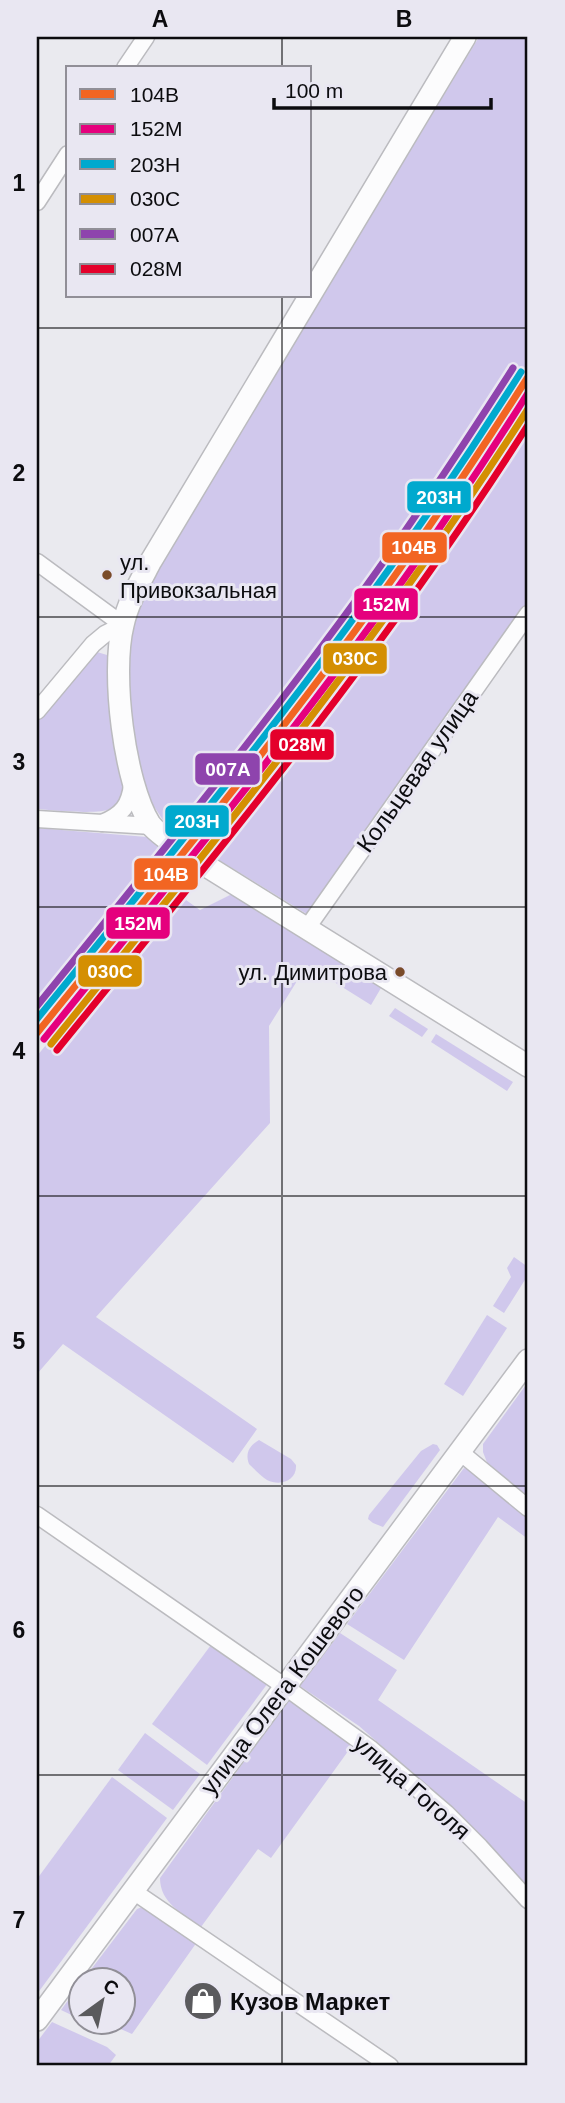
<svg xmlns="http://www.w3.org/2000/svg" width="565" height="2103" viewBox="0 0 565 2103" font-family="Helvetica,sans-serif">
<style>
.green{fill:#d0c8ec}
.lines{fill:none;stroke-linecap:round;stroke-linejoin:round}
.minor-casing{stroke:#bbbbbf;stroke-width:19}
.secondary-casing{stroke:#bbbbbf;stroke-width:24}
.minor{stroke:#fcfcfd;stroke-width:16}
.secondary{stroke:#fcfcfd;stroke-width:21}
.rail-1-casing{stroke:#e9e7f2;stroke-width:12}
.rail-2-casing{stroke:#e9e7f2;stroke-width:12}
.rail-3-casing{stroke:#e9e7f2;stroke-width:12}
.rail-4-casing{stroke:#e9e7f2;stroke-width:12}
.rail-5-casing{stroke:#e9e7f2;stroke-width:12}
.rail-6-casing{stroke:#e9e7f2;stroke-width:12}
.rail-1{stroke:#f26522;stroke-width:7}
.rail-2{stroke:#e5007d;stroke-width:7}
.rail-3{stroke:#00a9ce;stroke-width:7}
.rail-4{stroke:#d48f02;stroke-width:7}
.rail-5{stroke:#8e44ad;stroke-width:7}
.rail-6{stroke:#e4002b;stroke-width:7}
.grid{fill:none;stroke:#0c0c0f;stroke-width:2;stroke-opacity:0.55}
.bus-dot{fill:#7a4b2a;stroke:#e9e7f2;stroke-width:2.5}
.labels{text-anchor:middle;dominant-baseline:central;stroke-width:6;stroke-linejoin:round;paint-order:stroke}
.bus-label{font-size:22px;fill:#0c0c0f;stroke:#e9e7f2;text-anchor:start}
.street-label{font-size:24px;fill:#0c0c0f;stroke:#e9e7f2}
.poi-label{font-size:24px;font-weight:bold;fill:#0c0c0f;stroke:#e9e7f2;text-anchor:start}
.line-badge{stroke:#e9e7f2;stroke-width:2.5}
.badge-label{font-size:19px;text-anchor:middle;font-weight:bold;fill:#fff}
.neatline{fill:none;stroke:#0c0c0f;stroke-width:2.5}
.grid-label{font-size:23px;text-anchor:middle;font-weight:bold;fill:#0c0c0f}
</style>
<rect width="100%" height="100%" fill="#eaeaef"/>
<g class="green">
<polygon points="479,37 528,37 528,363 433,511 305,688 185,839 163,820 153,805 145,785 137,755 130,713 127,645 141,596"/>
<polygon points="528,409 528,606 310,916 206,852 341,679 437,545"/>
<path d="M 97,652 L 107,655 L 110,662 L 125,787 C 123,796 118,804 110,809 C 99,815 51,810 37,809 L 37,722 Z"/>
<polygon points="37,828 147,837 154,839 174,854 37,1022"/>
<polygon points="172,890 200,910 232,894 381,988 371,1005 307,965 269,1026 270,1123 96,1317 257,1429 233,1463 63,1344 37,1374 37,1056"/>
<polygon points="395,1008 428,1029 422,1037 389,1016"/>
<polygon points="436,1034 513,1082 507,1091 431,1042"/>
<polygon points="514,1257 528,1267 528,1275 504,1313 493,1306 511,1277 507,1268"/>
<polygon points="487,1315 507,1328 463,1396 444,1384"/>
<polygon points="528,1382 528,1496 488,1465 483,1452 483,1444"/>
<path d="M 259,1440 L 291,1459 L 296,1465 C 297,1480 281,1487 267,1480 C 261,1476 254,1469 249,1464 C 245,1453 249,1446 259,1440 Z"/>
<polygon points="433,1444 437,1445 440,1450 383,1527 373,1523 368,1519 369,1515 421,1451"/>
<polygon points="464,1468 473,1471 528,1514 528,1539 498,1517 404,1660 347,1624"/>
<polygon points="340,1633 397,1670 378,1700 528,1804 528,1887 462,1816 359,1726 300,1686"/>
<polygon points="211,1645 268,1683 207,1765 152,1724"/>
<path d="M 290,1698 L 354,1743 L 271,1858 L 258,1849 L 201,1927 C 183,1914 160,1903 160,1878 Z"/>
<polygon points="145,1733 200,1774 173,1810 118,1770"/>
<polygon points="112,1777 167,1818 37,1994 37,1879"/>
<polygon points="142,1907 147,1908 197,1942 132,2034 114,2026 97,2026 90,2023 122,2022 122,1980 83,1980 137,1909"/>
<polygon points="80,1984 80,2019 61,2010"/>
<polygon points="52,2022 107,2047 116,2055 108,2066 37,2066 37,2042"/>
</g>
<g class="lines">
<defs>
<g id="minor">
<polyline points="125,68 146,37"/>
<polyline points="37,202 68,154"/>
<polyline points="37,562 123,625 105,634 93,644 37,711"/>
<polyline points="37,819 152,826"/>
<path d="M 102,823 C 122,815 130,805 132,784"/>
<polyline points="307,928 528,614"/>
<polyline points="460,1452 528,1508"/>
<polyline points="37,1515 284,1686 371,1749 446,1813 480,1847 528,1900"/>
<polyline points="133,1891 390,2066"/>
</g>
<g id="secondary">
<path d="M 465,37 L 151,561 C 140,582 128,602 123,625 C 111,673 124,782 150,824 C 158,835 181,848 192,857 L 528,1066"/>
<polyline points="37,2020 528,1360"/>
</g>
</defs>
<use href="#minor" class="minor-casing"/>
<use href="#secondary" class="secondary-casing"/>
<use href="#minor" class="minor"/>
<use href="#secondary" class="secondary"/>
<defs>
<path id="rail-1" d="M 37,1033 C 145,900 254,768 355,631 C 416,548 473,463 528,377"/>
<path id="rail-2" d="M 44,1039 C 173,879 305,721 423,552 C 459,500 494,447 528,393"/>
<path id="rail-3" d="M 37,1019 C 142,890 249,760 348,626 C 409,543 466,459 521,372"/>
<path id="rail-4" d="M 51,1044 C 218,838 385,633 528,409"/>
<path id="rail-5" d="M 37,1006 C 140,879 243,753 340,622 C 401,540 458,454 513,368"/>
<path id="rail-6" d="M 57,1050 C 222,847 388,646 528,425"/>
</defs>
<use href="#rail-1" class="rail-1-casing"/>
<use href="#rail-2" class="rail-2-casing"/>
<use href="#rail-3" class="rail-3-casing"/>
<use href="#rail-4" class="rail-4-casing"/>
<use href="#rail-5" class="rail-5-casing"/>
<use href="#rail-6" class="rail-6-casing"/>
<use href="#rail-1" class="rail-1"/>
<use href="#rail-2" class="rail-2"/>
<use href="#rail-3" class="rail-3"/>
<use href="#rail-4" class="rail-4"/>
<use href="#rail-5" class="rail-5"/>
<use href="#rail-6" class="rail-6"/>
</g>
<path class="grid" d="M 282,37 L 282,68M 282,296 L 282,2066M 37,328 L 528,328M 37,617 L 528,617M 37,907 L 528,907M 37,1196 L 528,1196M 37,1486 L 528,1486M 37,1775 L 528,1775"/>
<defs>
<symbol id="shop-disc" viewBox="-11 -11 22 22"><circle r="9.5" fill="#5a5a5d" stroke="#e9e7f2"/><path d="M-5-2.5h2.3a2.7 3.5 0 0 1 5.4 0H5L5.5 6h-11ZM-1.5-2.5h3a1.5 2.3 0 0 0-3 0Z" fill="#fff"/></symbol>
</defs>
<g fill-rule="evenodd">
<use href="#shop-disc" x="181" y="1979" width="44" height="44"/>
</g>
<g class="bus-dot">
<circle cx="107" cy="575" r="6"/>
<circle cx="400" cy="972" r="6"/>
</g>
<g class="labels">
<g class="bus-label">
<text x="120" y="562">ул.<tspan x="120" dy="28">Привокзальная</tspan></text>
<text x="387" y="972" text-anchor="end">ул. Димитрова</text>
</g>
<g class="street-label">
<text transform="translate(417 771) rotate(-55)">Кольцевая улица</text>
<text transform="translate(282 1690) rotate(-53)">улица Олега Кошевого</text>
<text transform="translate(412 1787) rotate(41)">улица Гоголя</text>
</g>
<g class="poi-label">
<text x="230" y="2001">Кузов Маркет</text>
</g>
</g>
<g class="line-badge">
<rect x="406" y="480" width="66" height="34" rx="7" fill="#00a9ce"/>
<rect x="381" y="531" width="67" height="33" rx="7" fill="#f26522"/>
<rect x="353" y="587" width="66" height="34" rx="7" fill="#e5007d"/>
<rect x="322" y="642" width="66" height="33" rx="7" fill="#d48f02"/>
<rect x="269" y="728" width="66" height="33" rx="7" fill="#e4002b"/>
<rect x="194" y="752" width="67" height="34" rx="7" fill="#8e44ad"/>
<rect x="164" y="804" width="66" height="34" rx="7" fill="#00a9ce"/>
<rect x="133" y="857" width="66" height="34" rx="7" fill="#f26522"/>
<rect x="105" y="906" width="66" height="34" rx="7" fill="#e5007d"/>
<rect x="77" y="954" width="66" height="34" rx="7" fill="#d48f02"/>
</g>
<g class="badge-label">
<text x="439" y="504">203Н</text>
<text x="414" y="554">104В</text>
<text x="386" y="611">152М</text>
<text x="355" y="665">030C</text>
<text x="302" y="751">028М</text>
<text x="228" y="776">007А</text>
<text x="197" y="828">203Н</text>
<text x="166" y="881">104В</text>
<text x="138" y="930">152М</text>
<text x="110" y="978">030C</text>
</g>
<rect width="565" height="2103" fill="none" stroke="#e9e7f2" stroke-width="77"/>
<rect x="66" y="66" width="245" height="231" fill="#e9e7f2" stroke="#918f97" stroke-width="2"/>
<rect x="80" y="89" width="35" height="10" fill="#f26522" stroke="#918f97" stroke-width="2"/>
<text x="130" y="102" font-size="21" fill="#0c0c0f">104В</text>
<rect x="80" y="124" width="35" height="10" fill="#e5007d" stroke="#918f97" stroke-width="2"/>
<text x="130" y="136" font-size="21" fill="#0c0c0f">152М</text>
<rect x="80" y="159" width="35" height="10" fill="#00a9ce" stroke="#918f97" stroke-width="2"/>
<text x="130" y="172" font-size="21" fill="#0c0c0f">203Н</text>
<rect x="80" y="194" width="35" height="10" fill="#d48f02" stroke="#918f97" stroke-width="2"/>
<text x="130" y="206" font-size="21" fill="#0c0c0f">030C</text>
<rect x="80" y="229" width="35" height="10" fill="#8e44ad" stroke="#918f97" stroke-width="2"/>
<text x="130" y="242" font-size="21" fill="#0c0c0f">007А</text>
<rect x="80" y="264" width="35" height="10" fill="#e4002b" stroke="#918f97" stroke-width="2"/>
<text x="130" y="276" font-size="21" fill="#0c0c0f">028М</text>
<g transform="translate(102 2001) rotate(33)"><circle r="33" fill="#e9e7f2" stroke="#918f97" stroke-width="2"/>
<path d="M0-5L12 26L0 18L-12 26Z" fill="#5a5a5d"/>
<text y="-10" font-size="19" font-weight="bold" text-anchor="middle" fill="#0c0c0f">С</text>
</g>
<path d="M274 98v10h217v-10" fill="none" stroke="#0c0c0f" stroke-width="3.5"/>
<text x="285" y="98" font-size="21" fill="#0c0c0f" stroke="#e9e7f2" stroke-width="5" paint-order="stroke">100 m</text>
<rect x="38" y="38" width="488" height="2026" class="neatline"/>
<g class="grid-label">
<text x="160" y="27">A</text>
<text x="404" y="27">B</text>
<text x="19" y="191">1</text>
<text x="19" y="481">2</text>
<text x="19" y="770">3</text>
<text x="19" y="1059">4</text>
<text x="19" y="1349">5</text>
<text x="19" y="1638">6</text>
<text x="19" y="1928">7</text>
</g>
</svg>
